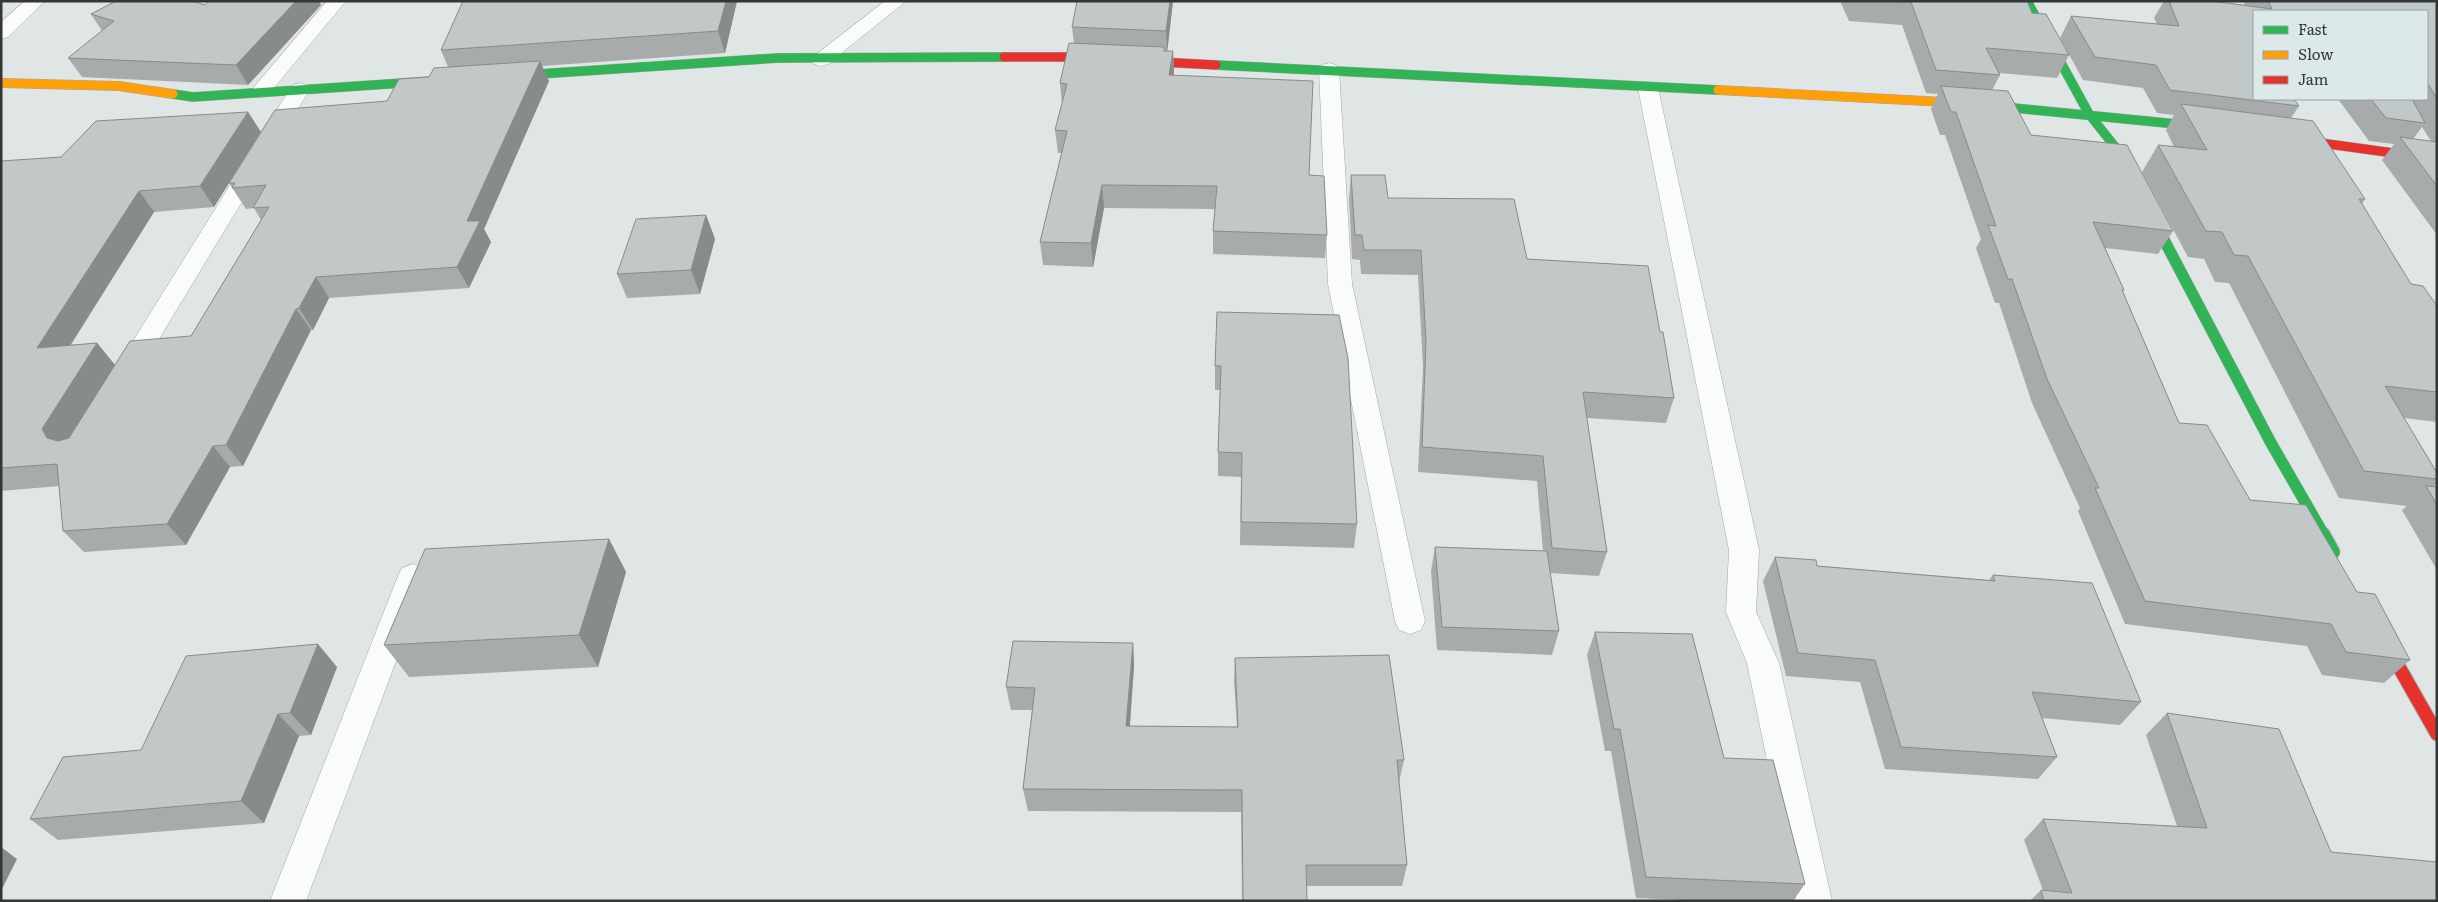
<svg xmlns="http://www.w3.org/2000/svg" width="2438" height="902" viewBox="0 0 2438 902" font-family="Literata,serif">
<style>
.lines{fill:none;stroke-linecap:round;stroke-linejoin:round}
.street-casing{stroke:#a4a8a8;stroke-width:1}
.fast-far2-casing{stroke:#a4a8a8;stroke-width:10}
.fast-far1-casing{stroke:#a4a8a8;stroke-width:12}
.fast-casing{stroke:#a4a8a8;stroke-width:15}
.slow-casing{stroke:#a4a8a8;stroke-width:10}
.jam-far1-casing{stroke:#a4a8a8;stroke-width:10}
.jam-casing{stroke:#a4a8a8;stroke-width:15}
.street{fill:#fafbfb;fill-rule:evenodd}
.fast-far2{stroke:#30b455;stroke-width:9}
.fast-far1{stroke:#30b455;stroke-width:11}
.fast{stroke:#30b455;stroke-width:13}
.slow{stroke:#ff9f0a;stroke-width:9}
.jam-far1{stroke:#e5322d;stroke-width:9}
.jam{stroke:#e5322d;stroke-width:13}
.wall{fill:#a7abab;fill-rule:evenodd}
.shaded-wall{fill:#888b8b}
.building{fill:#c2c7c7;stroke:#888b8b}
</style>
<rect width="100%" height="100%" fill="#e0e6e6"/>
<g class="lines">
<defs>
<g id="street">
<polygon points="25,1 45,1 8,37 1,39 1,22"/>
<polygon points="327,1 346,1 268,95 261,97 254,95 251,91 254,87"/>
<polygon points="885,1 906,1 828,64 821,66 814,64 811,60 814,56"/>
<polygon points="1329,63 1336,65 1339,69 1352,284 1425,621 1421,630 1410,634 1399,630 1395,621 1328,284 1319,69 1322,65"/>
<polygon points="1648,82 1655,84 1658,88 1759,550 1756,612 1779,663 1832,901 1796,901 1747,663 1726,612 1729,550 1638,88 1641,84"/>
<polygon points="300,83 307,85 310,89 136,377 127,380 118,377 114,371 118,365 290,89 293,85"/>
<polygon points="413,564 424,568 428,576 306,901 270,901 398,576 402,568"/>
</g>
<g id="fast-far2">
<polyline points="2027,1 2089,114 2116,148 2164,239"/>
<polyline points="1216,65 1718,90"/>
<polyline points="509,76 777,58 1004,57"/>
<polyline points="173,94 193,97 433,81"/>
<polyline points="1964,103 2207,127"/>
</g>
<polyline id="fast-far1" points="2163,238 2271,443 2324,535"/>
<polyline id="fast" points="2323,534 2333,552"/>
<g id="slow">
<polyline points="1,83 119,86 173,94"/>
<polyline points="1718,90 1964,103"/>
</g>
<g id="jam-far1">
<polyline points="1004,57 1068,57 1216,65"/>
<polyline points="2292,139 2437,159"/>
</g>
<polyline id="jam" points="2382,637 2437,734"/>
</defs>
<use href="#street" class="street-casing"/>
<use href="#fast-far2" class="fast-far2-casing"/>
<use href="#fast-far1" class="fast-far1-casing"/>
<use href="#fast" class="fast-casing"/>
<use href="#slow" class="slow-casing"/>
<use href="#jam-far1" class="jam-far1-casing"/>
<use href="#jam" class="jam-casing"/>
<use href="#street" class="street"/>
<use href="#fast-far2" class="fast-far2"/>
<use href="#fast-far1" class="fast-far1"/>
<use href="#fast" class="fast"/>
<use href="#slow" class="slow"/>
<use href="#jam-far1" class="jam-far1"/>
<use href="#jam" class="jam"/>
</g>
<g class="wall">
<polygon points="208,1 319,1 321,5 248,85 82,77 68,58 102,31 91,14 205,5"/>
<polygon points="737,1 725,53 542,66 549,81 484,229 491,242 469,288 329,298 313,330 311,330 243,466 230,467 186,545 84,552 63,531 59,486 1,491 1,161 61,157 248,112 261,132 214,207 154,212 71,345 97,343 115,365 191,336 261,220 254,208 246,209 229,183 387,101 448,67 441,50"/>
<polygon points="1173,1 1167,51 1173,51 1174,75 1309,175 1327,235 1325,258 1213,254 1213,231 1215,209 1104,208 1093,267 1043,265 1040,242 1062,153 1058,153 1055,130 1062,104 1060,83 1074,43 1072,27"/>
<polygon points="1840,1 2027,1 2032,13 2069,55 2057,78 1999,73 2000,75 1992,90 2031,135 2173,231 2158,254 2105,248 2124,290 2123,292 2179,423 2250,500 2357,592 2410,660 2384,683 2322,675 2307,646 2125,624 2078,511 2080,508 2032,403 1999,303 1995,303 1976,248 1981,239 1945,135 1940,135 1931,109 1938,94 1926,93 1902,25 1849,21"/>
<path d="M 2164,1 L 2212,1 L 2245,5 L 2243,1 L 2437,1 L 2437,235 L 2382,160 L 2394,144 L 2369,141 L 2338,99 L 2427,99 L 2427,11 L 2254,11 L 2254,99 L 2299,106 L 2291,118 L 2365,199 L 2362,204 L 2411,284 L 2437,306 L 2437,422 L 2404,418 L 2437,473 L 2437,484 L 2433,487 L 2437,487 L 2437,570 L 2402,510 L 2407,506 L 2339,498 L 2229,283 L 2215,282 L 2204,259 L 2188,257 L 2142,172 L 2158,145 L 2174,147 L 2166,130 L 2174,115 L 2157,113 L 2143,88 L 2083,80 L 2060,38 L 2071,16 L 2157,24 L 2154,18 ZM 2422,127 L 2431,141 L 2413,139 Z"/>
<polygon points="1351,175 1388,198 1527,259 1660,332 1674,398 1666,423 1587,418 1607,552 1599,576 1550,573 1559,631 1552,655 1437,650 1431,571 1435,547 1543,551 1537,481 1418,472 1423,367 1418,275 1361,274 1360,260 1352,259 1349,199"/>
<polygon points="706,215 715,239 700,294 627,298 617,274"/>
<polygon points="1217,312 1357,524 1354,548 1240,545 1241,477 1218,476 1218,452 1220,390 1215,390 1215,366"/>
<polygon points="609,539 626,572 598,667 409,677 384,645"/>
<polygon points="1775,557 1817,566 1989,580 1993,575 2141,702 2120,725 2042,718 2057,757 2038,779 1885,769 1860,682 1786,676 1763,581"/>
<polygon points="1595,632 1724,758 1805,884 1793,901 1708,901 1636,898 1611,751 1605,751 1587,655"/>
<polygon points="1133,643 1134,666 1130,726 1237,727 1234,681 1235,658 1404,760 1399,782 1407,865 1402,886 1307,886 1307,901 1242,901 1241,812 1028,811 1023,789 1032,710 1011,710 1006,687"/>
<polygon points="337,667 311,735 299,736 264,823 58,840 30,819 141,750"/>
<polygon points="2167,713 2331,852 2437,901 2030,901 2041,890 2043,890 2024,840 2043,819 2177,826 2146,735"/>
</g>
<g class="shaded-wall">
<polygon points="296,1 319,1 321,5 248,85 236,65"/>
<polygon points="726,1 737,1 725,53 718,31"/>
<polygon points="1170,1 1173,1 1167,54 1166,31"/>
<polygon points="1173,51 1174,73 1170,98 1169,75"/>
<polygon points="540,61 549,81 484,229 491,242 469,288 457,267 467,221"/>
<polygon points="248,112 261,132 214,207 200,186"/>
<polygon points="1102,185 1104,208 1093,267 1091,243"/>
<polygon points="139,191 154,212 55,369 37,348"/>
<polygon points="706,215 715,239 700,294 691,270"/>
<polygon points="316,277 329,298 313,330 299,308"/>
<polygon points="296,309 311,330 243,466 226,445"/>
<polygon points="97,343 115,365 61,450 47,438 42,429"/>
<polygon points="213,446 230,467 186,545 167,524"/>
<polygon points="609,539 626,572 598,667 579,635"/>
<polygon points="1133,643 1134,666 1128,749 1126,726"/>
<polygon points="318,644 337,667 311,735 290,713"/>
<polygon points="278,714 299,736 264,823 241,801"/>
<polygon points="1,847 17,859 1,891"/>
</g>
<g class="building">
<polygon points="116,1 192,1 205,5 208,1 296,1 236,65 68,58 114,21 91,14"/>
<polygon points="463,1 726,1 718,31 441,50"/>
<polygon points="1077,1 1170,1 1166,31 1072,27"/>
<polygon points="1892,1 2027,1 2032,13 2046,14 2069,55 1986,48 2000,75 1936,70 1911,2"/>
<polygon points="2169,1 2212,1 2272,9 2268,1 2437,1 2437,99 2427,82 2427,11 2254,11 2254,99 2294,99 2299,106 2170,90 2156,65 2095,57 2071,16 2179,26"/>
<polygon points="1069,43 1164,47 1164,51 1173,51 1169,75 1313,81 1309,175 1324,176 1327,235 1213,231 1217,186 1102,185 1091,243 1040,242 1067,131 1055,130 1067,84 1060,83"/>
<polygon points="540,61 467,221 480,221 457,267 316,277 299,308 296,309 226,445 213,446 167,524 63,531 57,464 1,468 1,161 61,157 96,121 248,112 200,186 139,191 37,348 97,343 42,429 47,438 58,441 69,438 130,341 191,336 269,207 253,208 266,185 232,188 235,183 229,183 275,110 387,101 399,79 429,77 434,68"/>
<polygon points="1941,86 2008,91 2031,135 2127,145 2173,231 2093,222 2124,290 2122,290 2179,423 2207,425 2250,500 2306,505 2357,592 2375,594 2410,660 2346,652 2331,624 2145,601 2095,488 2099,488 2047,379 2012,279 2008,279 1988,225 1996,226 1956,112 1951,112"/>
<polygon points="2371,99 2412,99 2425,123 2386,118"/>
<polygon points="2181,104 2313,121 2365,199 2359,199 2411,284 2423,286 2437,306 2437,392 2385,386 2437,473 2437,479 2364,471 2248,256 2234,255 2222,232 2206,231 2158,145 2207,150"/>
<polygon points="2400,137 2437,142 2437,186"/>
<polygon points="1351,175 1385,175 1388,198 1514,199 1527,259 1648,266 1660,332 1663,332 1674,398 1583,392 1607,552 1552,548 1543,456 1422,447 1426,342 1421,250 1364,250 1362,235 1355,235"/>
<polygon points="706,215 691,270 617,274 636,219"/>
<polygon points="1217,312 1339,315 1348,358 1357,524 1241,522 1242,453 1218,452 1221,366 1215,366"/>
<polygon points="2426,486 2437,487 2437,505"/>
<polygon points="609,539 579,635 384,645 425,549"/>
<polygon points="1435,547 1547,551 1559,631 1442,627"/>
<polygon points="1775,557 1816,560 1817,566 1995,581 1993,575 2092,583 2141,702 2032,692 2057,757 1901,747 1875,660 1798,653"/>
<polygon points="1595,632 1692,634 1724,758 1773,760 1805,884 1646,877 1620,729 1614,729"/>
<polygon points="1013,641 1133,643 1126,726 1238,727 1235,658 1389,655 1404,760 1397,760 1407,865 1306,865 1307,901 1243,901 1242,790 1023,789 1035,688 1006,687"/>
<polygon points="318,644 290,713 278,714 241,801 30,819 63,757 141,750 186,656"/>
<polygon points="2167,713 2279,729 2331,852 2437,862 2437,901 2044,901 2041,890 2072,893 2043,819 2207,828"/>
</g>
<rect width="2438" height="902" fill="none" stroke="#333737" stroke-width="5"/>
<rect x="2253" y="10" width="175" height="90" fill="#dde9e9" stroke="#99a2a2"/>
<rect x="2263" y="26" width="25" height="8" fill="#30b455" stroke="#99a2a2"/>
<text x="2298" y="35" font-size="15" fill="#333737">Fast</text>
<rect x="2263" y="51" width="25" height="8" fill="#ff9f0a" stroke="#99a2a2"/>
<text x="2298" y="60" font-size="15" fill="#333737">Slow</text>
<rect x="2263" y="76" width="25" height="8" fill="#e5322d" stroke="#99a2a2"/>
<text x="2298" y="85" font-size="15" fill="#333737">Jam</text>
</svg>
